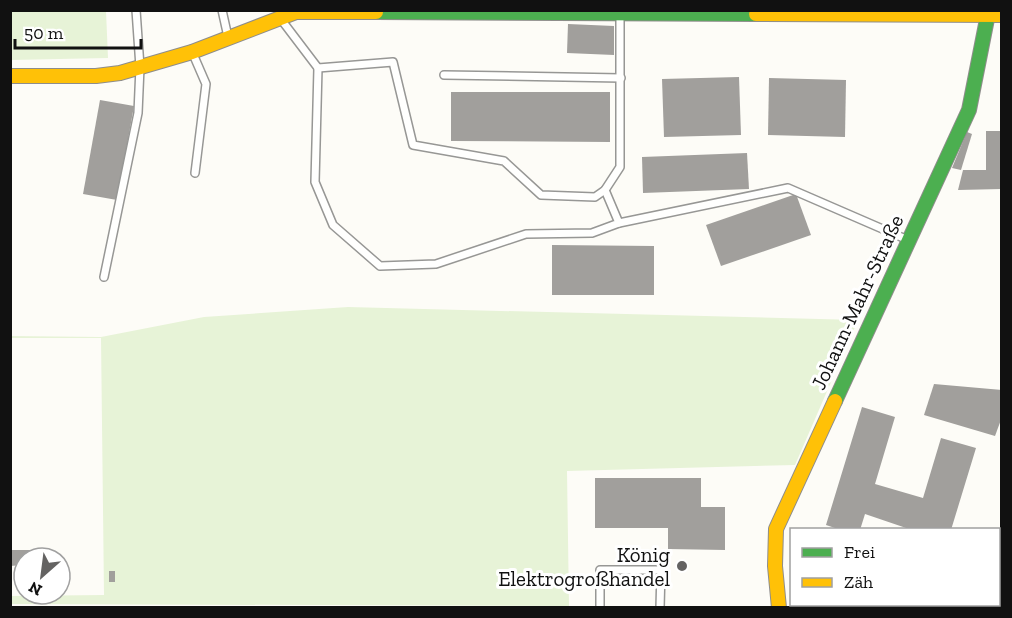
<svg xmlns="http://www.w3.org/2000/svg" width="1012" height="618" viewBox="0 0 1012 618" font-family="'Zilla Slab',serif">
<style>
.green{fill:#e7f3d7}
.building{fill:#a19f9c}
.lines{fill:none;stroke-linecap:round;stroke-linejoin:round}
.lane-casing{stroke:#979795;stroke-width:10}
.street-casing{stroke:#979795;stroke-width:16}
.fast-casing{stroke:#8e8d8b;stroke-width:16}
.slow-casing{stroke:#8e8d8b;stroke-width:16}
.lane{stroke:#fffffe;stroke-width:7}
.street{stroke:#fffffe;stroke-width:14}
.fast{stroke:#4caf50;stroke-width:14}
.slow{stroke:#ffc107;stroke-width:14}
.poi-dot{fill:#646362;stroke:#fff;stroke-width:2}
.labels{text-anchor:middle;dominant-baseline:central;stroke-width:6;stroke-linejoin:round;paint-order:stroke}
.street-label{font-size:21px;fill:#111;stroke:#fff}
.poi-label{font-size:21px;fill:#111;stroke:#fff;text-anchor:end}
</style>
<rect width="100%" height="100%" fill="#fdfcf7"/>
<g class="green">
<polygon points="10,11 106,11 108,58 11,60"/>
<polygon points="348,307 858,320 795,465 567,471 569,606 11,604 11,596 104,595 101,338 11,338 11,336 101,337 204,317"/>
</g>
<g class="building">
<polygon points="568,24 614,26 614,55 567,53"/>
<polygon points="739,77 741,135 664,137 662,79"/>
<polygon points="769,78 846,80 845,137 768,135"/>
<polygon points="451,92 610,92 610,142 451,141"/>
<polygon points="100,100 134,106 117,200 83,194"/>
<polygon points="986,131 1002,131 1002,189 958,190 963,170 986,170"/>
<polygon points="967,132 972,134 961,170 952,168"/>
<polygon points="747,153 749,189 643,193 642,157"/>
<polygon points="796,194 811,235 721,266 706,225"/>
<polygon points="552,245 654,246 654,295 552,295"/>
<polygon points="934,384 1002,390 1002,417 995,436 924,415"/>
<polygon points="862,407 895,417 875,484 923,498 941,438 976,448 951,530 912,530 865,514 860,530 841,530 826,525"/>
<polygon points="595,478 701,478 701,507 725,507 725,550 668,549 668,528 595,528"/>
<polygon points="10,550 48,550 48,558 24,558 24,565 10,566"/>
<rect x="109" y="571" width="6" height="11"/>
</g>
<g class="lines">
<defs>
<g id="lane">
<polyline points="222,10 228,37"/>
<polyline points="280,18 318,68 315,182 333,225 380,266 436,264 526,234 592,233 619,223 605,190"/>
<polyline points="193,54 206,84 195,173"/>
<polyline points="318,68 393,62 413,145 504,161 541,195 595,197 605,190 620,167 620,14"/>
<polyline points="444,75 621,78"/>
<polyline points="619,223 788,188 908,240"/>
<polyline points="104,277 138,113 140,67 136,10"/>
<polyline points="600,608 600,570 661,570 660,608"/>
</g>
<polyline id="street" points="994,608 1002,607"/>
<g id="fast">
<polyline points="376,12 756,14"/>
<polyline points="835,401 969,110 988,14"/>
</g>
<g id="slow">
<polyline points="756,14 1002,15"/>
<polyline points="10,76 96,76 120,73 192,52 296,12 376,12"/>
<polyline points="779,608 775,566 776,529 835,401"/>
</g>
</defs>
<use href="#lane" class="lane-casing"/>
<use href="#street" class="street-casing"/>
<use href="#fast" class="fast-casing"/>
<use href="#slow" class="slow-casing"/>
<use href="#lane" class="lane"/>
<use href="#street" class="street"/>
<use href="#fast" class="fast"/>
<use href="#slow" class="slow"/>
</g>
<circle class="poi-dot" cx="682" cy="566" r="6"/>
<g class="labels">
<g class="street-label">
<text transform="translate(857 302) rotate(-65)">Johann-Mahr-Straße</text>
</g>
<g class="poi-label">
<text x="670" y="554">König<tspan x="670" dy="24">Elektrogroßhandel</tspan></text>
</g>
</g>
<rect width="1012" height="618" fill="none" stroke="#111111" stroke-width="24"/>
<rect x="790" y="528" width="210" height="78" fill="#ffffff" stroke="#a0a0a0" stroke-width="1.5"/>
<rect x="802" y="548" width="30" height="9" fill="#4caf50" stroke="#a0a0a0" stroke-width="1.5"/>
<text x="844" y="558" font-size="18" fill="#111111">Frei</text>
<rect x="802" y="578" width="30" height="9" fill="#ffc107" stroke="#a0a0a0" stroke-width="1.5"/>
<text x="844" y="588" font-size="18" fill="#111111">Zäh</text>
<g transform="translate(42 576) rotate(208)"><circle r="28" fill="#ffffff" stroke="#a0a0a0" stroke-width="1.5"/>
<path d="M0-4.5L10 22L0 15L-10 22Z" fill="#646362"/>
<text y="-9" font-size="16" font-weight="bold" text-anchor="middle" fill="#111111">N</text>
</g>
<path d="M15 39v9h126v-9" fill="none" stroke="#111111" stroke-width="3"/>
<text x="24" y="39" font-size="18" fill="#111111" stroke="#ffffff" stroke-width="4.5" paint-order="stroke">50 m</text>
</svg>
